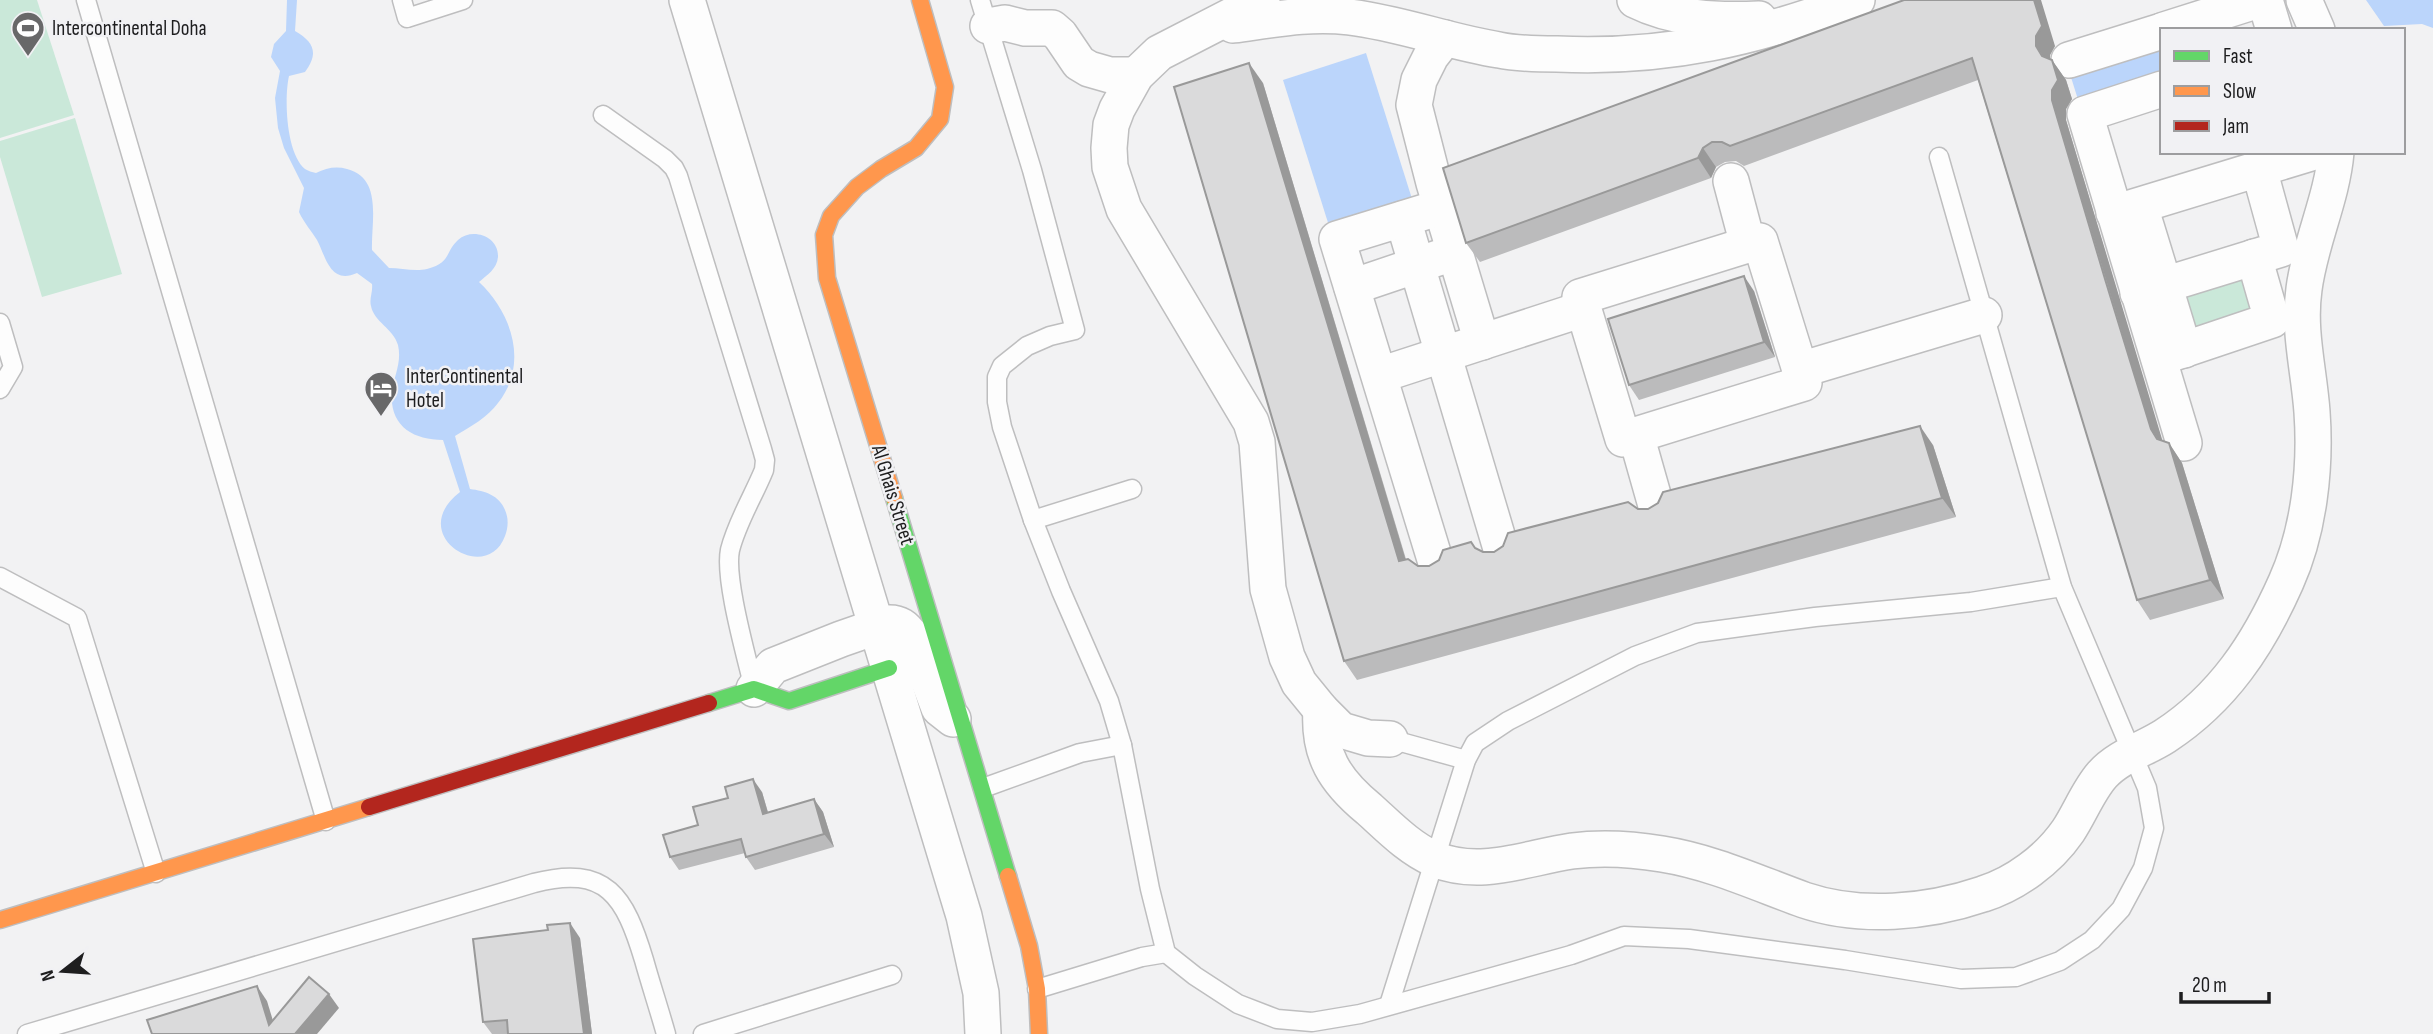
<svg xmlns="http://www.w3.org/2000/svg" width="2433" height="1034" viewBox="0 0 2433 1034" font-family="'Sofia Sans Condensed',sans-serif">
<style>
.green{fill:#cae8d9}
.water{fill:#bbd5fb}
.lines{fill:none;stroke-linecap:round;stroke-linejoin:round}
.lane-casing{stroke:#bebebf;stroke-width:21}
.street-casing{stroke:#bebebf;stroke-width:38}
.fast-casing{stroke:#bebebf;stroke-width:19}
.slow-casing{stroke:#bebebf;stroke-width:19}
.jam-casing{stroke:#bebebf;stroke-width:19}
.lane{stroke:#fdfdfd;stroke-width:18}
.street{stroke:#fdfdfd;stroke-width:35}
.fast{stroke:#63d668;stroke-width:16}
.slow{stroke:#ff974d;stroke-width:16}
.jam{stroke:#b3261e;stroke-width:16}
.wall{fill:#bbbbbc}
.shaded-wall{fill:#999}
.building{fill:#dadadb;stroke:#999;stroke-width:2}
.labels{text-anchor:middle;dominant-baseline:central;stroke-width:5;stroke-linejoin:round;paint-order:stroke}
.poi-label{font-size:21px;fill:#1e1e1f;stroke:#f1f1f4;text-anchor:start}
.street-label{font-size:21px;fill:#1e1e1f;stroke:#f1f1f4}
</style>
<rect width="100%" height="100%" fill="#f2f2f3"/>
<g class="green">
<polygon points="0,0 37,0 74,115 0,138"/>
<polygon points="75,118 122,274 42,297 0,157 0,141"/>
<polygon points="2254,269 2268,312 2186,339 2172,297"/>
</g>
<g class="water">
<path d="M 287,0 L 297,0 L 295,31 C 314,42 319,53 305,72 L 289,76 C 284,98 286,153 305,169 C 308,171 312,172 316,173 C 326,168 336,166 347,169 C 383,178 371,222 372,250 L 389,268 C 401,268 415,272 427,269 C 451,263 445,252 458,240 C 472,227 499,236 498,257 C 497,269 487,275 479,282 C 512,313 529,364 498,403 C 488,417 470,427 455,436 L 470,489 C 485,491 499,495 505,510 C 509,519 508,528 505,536 C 487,586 404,535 460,492 L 443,440 C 413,440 389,426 392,392 C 394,375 402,363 398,345 C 393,328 374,322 371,306 C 369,299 373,292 372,284 L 357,273 C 330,285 326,257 317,240 C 311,230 304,223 299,212 L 304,188 L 284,148 L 278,128 L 275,98 L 280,71 L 271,57 L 274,44 L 286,31 Z"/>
<polygon points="2366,0 2433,0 2433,28 2422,24 2384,26"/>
<polygon points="2162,45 2162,81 2080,106 2070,74"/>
<polygon points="1366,53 1413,202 1330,229 1283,80"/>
</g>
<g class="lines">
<defs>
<g id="lane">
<polyline points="86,0 326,821"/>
<polyline points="402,0 407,18 463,0"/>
<polyline points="980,0 1032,170 1075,330 1050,336 1027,346 1002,366 997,377 997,402 1002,427 1033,520 1061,591 1109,701 1122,745 1150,889 1166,953 1195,976 1238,1004 1277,1019 1312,1022 1360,1014 1571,955 1624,936 1689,939 1845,960 1961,979 2016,977 2060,961 2092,940 2121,909 2143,868 2154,828 2147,788 2062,587 1939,157"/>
<path d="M 603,115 L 665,159 L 674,168 L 678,176 L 762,449 L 765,460 L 764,470 C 753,497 737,522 730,550 C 724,579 747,658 754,689"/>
<polyline points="0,323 13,367 0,389"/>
<polyline points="1033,520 1132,489"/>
<polyline points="0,577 77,618 156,873"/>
<polyline points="1390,739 1466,760"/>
<polyline points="983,788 1080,753 1122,745"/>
<polyline points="1037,989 1142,957 1166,953"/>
<polyline points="1389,1005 1466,760 1475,743 1508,721 1635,656 1697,633 1815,617 1971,602 2062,587"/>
<path d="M 27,1034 L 534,883 C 607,864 625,897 644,960 C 651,985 659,1009 666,1034"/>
<polyline points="703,1034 892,975"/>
</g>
<g id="street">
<polyline points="687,0 964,916 981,993 983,1034"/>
<polyline points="1262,0 1159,53 1136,75 1117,109 1111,125 1109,148 1110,167 1124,209 1251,422 1257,442 1268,589 1287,657 1299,683 1321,710 1341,730 1368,738 1390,739"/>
<path d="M 1635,0 C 1673,19 1717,21 1759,19"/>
<polyline points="2265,0 2274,30"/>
<polyline points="2304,0 2317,30"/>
<path d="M 1233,25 C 1271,20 1310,12 1349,17 C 1400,23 1449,42 1499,50 C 1518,54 1538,54 1557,54 C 1667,59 1755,38 1857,0"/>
<polyline points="988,26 1005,23 1025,28 1052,28 1060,35 1079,63 1089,69 1110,75 1136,75"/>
<polyline points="2164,30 2259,0"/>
<polyline points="1445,38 1431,56 1419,80 1414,105 1434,183 1482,342"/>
<polyline points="2069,60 2162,31"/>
<polyline points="2162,89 2085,114 2184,443"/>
<polyline points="1731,181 1748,245"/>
<polyline points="2140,206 2184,350"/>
<polyline points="2114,213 2314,152"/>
<polyline points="1403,219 1502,552"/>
<polygon points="1760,241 1804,383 1623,439 1580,297"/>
<polyline points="1352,287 1438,258"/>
<polyline points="2138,293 2281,249 2259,169"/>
<polyline points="2159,358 2272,320 2254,257"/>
<polyline points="1800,370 1984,315"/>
<polyline points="1380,375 1583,309"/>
<polyline points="1636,435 1657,509"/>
<polyline points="1437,566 1337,239 1441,207"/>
<path d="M 754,689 L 773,666 L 841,639 L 887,623 C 899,622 905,627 912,637 L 939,708 L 953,719"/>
<path d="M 1321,710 C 1318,755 1335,781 1369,809 C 1389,827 1409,848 1434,859 C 1481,878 1525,858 1572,851 C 1603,847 1632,849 1662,854 C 1712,862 1757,883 1804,900 C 1860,919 1927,913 1983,894 C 2015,884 2048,860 2068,831 C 2080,813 2088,791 2102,775 C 2119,756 2145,749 2165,736 C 2223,698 2258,645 2286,582 C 2309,531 2316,468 2312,412 C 2309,370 2298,331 2304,289 C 2310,242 2332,199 2336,152"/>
</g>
<g id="fast">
<polyline points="894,498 1008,876"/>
<polyline points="709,703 754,689 789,701 889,668"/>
</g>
<g id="slow">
<polyline points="894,498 827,278 824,235 831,216 857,187 881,169 916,148 940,119 945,87 920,0"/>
<polyline points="1008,876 1029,946 1037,989 1039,1034"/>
<polyline points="0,920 369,807"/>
</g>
<polyline id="jam" points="369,807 709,703"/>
</defs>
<use href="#lane" class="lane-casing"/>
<use href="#street" class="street-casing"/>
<use href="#fast" class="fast-casing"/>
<use href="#slow" class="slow-casing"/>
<use href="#jam" class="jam-casing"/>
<use href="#lane" class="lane"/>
<use href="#street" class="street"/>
<use href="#fast" class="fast"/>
<use href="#slow" class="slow"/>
<use href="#jam" class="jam"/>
</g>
<g class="wall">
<polygon points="1904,0 2055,46 2050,55 2050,59 2052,60 2066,80 2072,99 2066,109 2066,120 2119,298 2162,441 2169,443 2182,463 2224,599 2150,620 2137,600 1978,80 1744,166 1736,161 1725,162 1716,167 1711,178 1480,262 1466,243"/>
<polygon points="1263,83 1406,559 1418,566 1429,566 1475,548 1483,552 1494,552 1638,509 1648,509 1933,445 1956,517 1357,680 1344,661"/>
<polygon points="1754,291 1775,357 1639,400 1629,385"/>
<polygon points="762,792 768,812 814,799 823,812 834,847 755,870 746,857 745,853 679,870 670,857 698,825"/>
<polygon points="580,938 592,1034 492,1034 483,1022"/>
</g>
<g class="shaded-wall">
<polygon points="2034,0 2041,0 2055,46 2050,55 2050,65 2056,75 2036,46"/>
<polygon points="2052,60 2066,80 2072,99 2066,109 2066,120 2165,449 2151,429 2052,100"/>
<polygon points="1249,63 1263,83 1412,581 1399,561"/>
<polygon points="1703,148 1716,167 1711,178 1698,158"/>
<polygon points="1744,276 1754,291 1775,357 1764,342"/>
<polygon points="1920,426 1933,445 1956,517 1942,498"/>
<polygon points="2169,443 2182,463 2224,599 2210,580"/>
<polygon points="753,779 762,792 772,827 763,814"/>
<polygon points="814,799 823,812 834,847 824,834"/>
<polygon points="570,923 580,938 592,1034 584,1034"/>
<polygon points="257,986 267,1001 277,1034 269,1025"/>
<polygon points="329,994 339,1008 317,1034 295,1034"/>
</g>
<g class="building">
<polygon points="1904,0 2034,0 2042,26 2036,36 2036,46 2042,56 2052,60 2058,80 2052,90 2052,100 2105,279 2151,429 2157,439 2169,443 2210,580 2137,600 1972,58 1730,146 1722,142 1712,142 1703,148 1698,158 1466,243 1443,168"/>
<polygon points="1249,63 1399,561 1408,559 1418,566 1429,566 1439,560 1443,550 1471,542 1475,548 1483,552 1494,552 1503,546 1508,533 1628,502 1638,509 1648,509 1658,503 1663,492 1920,426 1942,498 1344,661 1174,87"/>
<polygon points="1744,276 1764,342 1629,385 1608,319"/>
<polygon points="753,779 763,814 814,799 824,834 746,857 741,839 670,857 663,835 698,825 693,807 728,798 725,787"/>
<polygon points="570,923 584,1034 508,1034 507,1020 483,1022 473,939 548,930 547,925"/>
<polygon points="309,977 329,994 295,1034 152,1034 147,1020 257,986 269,1025"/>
</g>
<defs>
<symbol id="stadium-pin" viewBox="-11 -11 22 30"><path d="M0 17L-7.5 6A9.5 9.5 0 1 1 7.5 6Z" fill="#686869" stroke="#f1f1f4"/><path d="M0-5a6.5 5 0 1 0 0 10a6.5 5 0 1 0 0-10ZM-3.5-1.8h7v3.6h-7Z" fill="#fff"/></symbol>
<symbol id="hotel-pin" viewBox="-11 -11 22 30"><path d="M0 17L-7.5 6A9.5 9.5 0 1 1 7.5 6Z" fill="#686869" stroke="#f1f1f4"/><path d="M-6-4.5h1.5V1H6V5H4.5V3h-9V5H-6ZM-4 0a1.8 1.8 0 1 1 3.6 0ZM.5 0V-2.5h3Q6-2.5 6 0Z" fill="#fff"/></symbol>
</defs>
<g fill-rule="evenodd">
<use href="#stadium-pin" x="9" y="9" width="38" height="52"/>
<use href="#hotel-pin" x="362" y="369" width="38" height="52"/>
</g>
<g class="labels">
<g class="poi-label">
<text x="52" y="28">Intercontinental Doha</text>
<text x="406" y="376">InterContinental<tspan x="406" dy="24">Hotel</tspan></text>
</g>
<g class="street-label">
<text transform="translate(893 495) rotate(73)">Al Ghais Street</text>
</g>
</g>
<rect x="2160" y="28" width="245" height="126" fill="#f1f1f4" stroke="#9d9d9f" stroke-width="2"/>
<rect x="2174" y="51" width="35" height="10" fill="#63d668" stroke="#9d9d9f" stroke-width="2"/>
<text x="2223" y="63" font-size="21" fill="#1e1e1f">Fast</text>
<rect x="2174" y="86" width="35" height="10" fill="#ff974d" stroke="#9d9d9f" stroke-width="2"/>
<text x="2223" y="98" font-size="21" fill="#1e1e1f">Slow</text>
<rect x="2174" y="121" width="35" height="10" fill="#b3261e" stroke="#9d9d9f" stroke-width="2"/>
<text x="2223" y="133" font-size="21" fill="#1e1e1f">Jam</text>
<g transform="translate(63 971) rotate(253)" stroke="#f1f1f4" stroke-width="5" paint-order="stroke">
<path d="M0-5L12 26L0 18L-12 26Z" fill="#1e1e1f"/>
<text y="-10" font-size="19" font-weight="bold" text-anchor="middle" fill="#1e1e1f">N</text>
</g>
<path d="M2181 992v10h88v-10" fill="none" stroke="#1e1e1f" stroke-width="3.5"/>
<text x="2192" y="992" font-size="21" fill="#1e1e1f" stroke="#f1f1f4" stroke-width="5" paint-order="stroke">20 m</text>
</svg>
